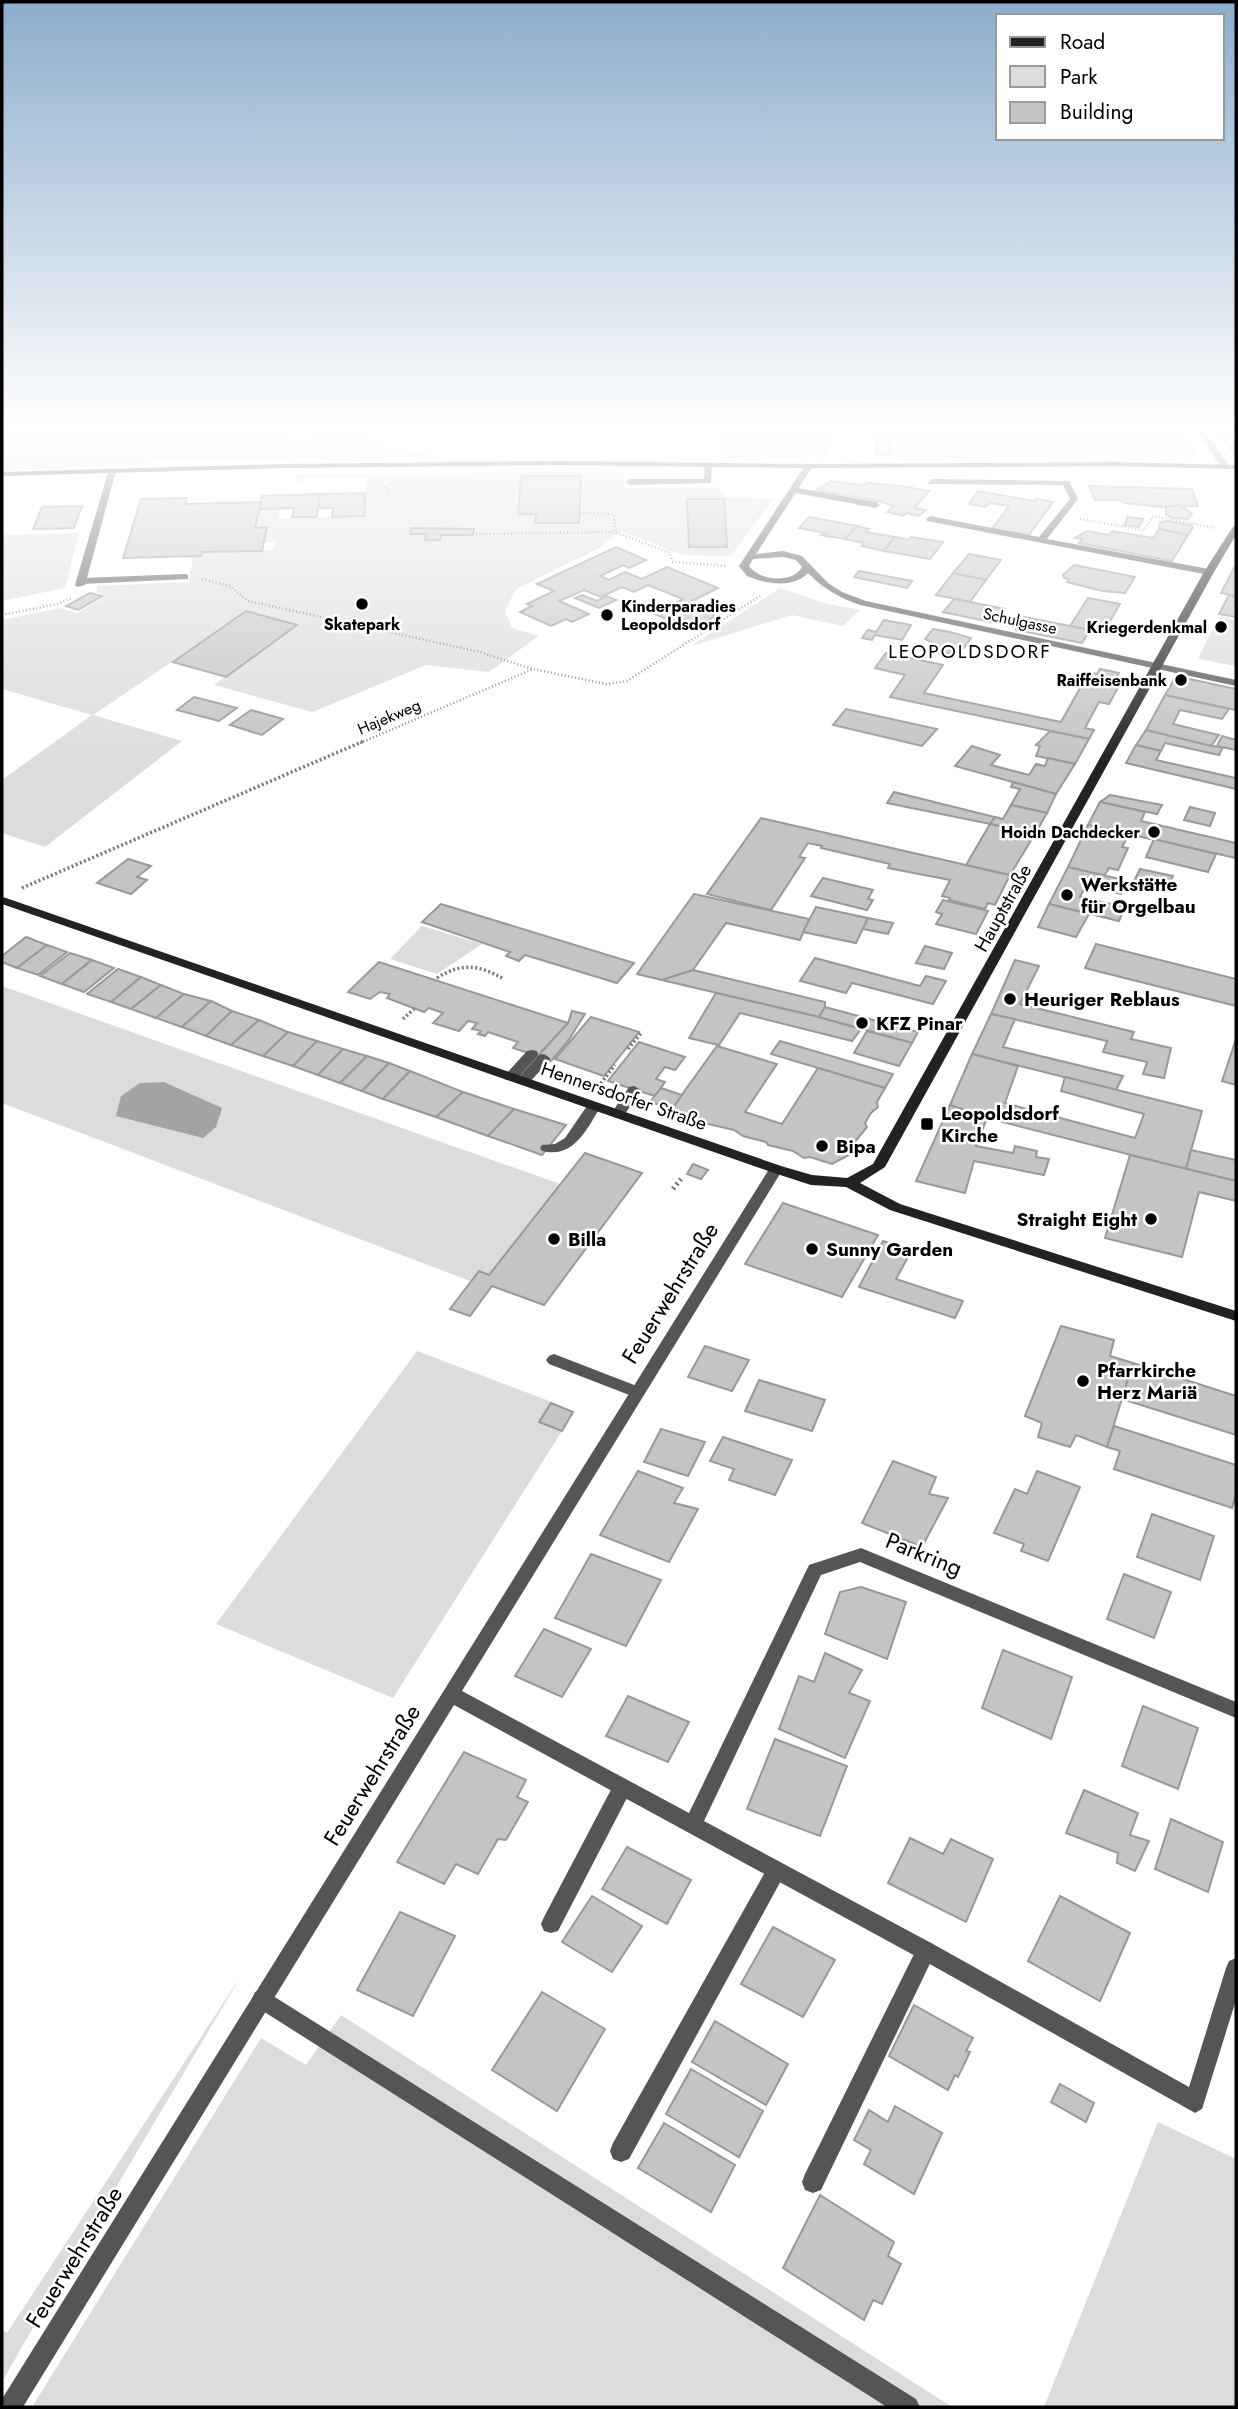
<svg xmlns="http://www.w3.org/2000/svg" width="1238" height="2409" viewBox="0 0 1238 2409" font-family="Jost,sans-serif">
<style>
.green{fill:#dcdcdc}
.water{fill:#a3a3a3}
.building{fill:#c4c4c4;stroke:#999;stroke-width:2}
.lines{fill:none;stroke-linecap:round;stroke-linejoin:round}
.path-far2{stroke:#777;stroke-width:2.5;stroke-dasharray:1 2.5;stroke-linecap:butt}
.path-far1{stroke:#777;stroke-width:3.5;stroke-dasharray:2 2.5;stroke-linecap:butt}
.path{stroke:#777;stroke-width:5;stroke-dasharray:2 3.5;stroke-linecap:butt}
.lane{fill:#555;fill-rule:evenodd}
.street{fill:#555;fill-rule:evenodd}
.secondary{fill:#222;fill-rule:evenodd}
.poi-dot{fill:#000;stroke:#fff;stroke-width:2.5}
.labels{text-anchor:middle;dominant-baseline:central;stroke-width:5;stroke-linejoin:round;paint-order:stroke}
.far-poi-label{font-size:16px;font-weight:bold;fill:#000;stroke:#fff;text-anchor:end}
.far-street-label{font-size:16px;fill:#000;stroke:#fff}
.far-quarter-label{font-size:19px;letter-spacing:2px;fill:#000;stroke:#fff}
.poi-label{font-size:19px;font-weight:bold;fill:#000;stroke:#fff;text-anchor:start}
.street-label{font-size:19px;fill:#000;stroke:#fff}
.near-street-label{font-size:23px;fill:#000;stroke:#fff}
</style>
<rect width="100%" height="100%" fill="#fff"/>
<g class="green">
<polygon points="2,426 297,426 278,444 300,445 326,426 358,426 383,445 446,458 263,458 259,461 147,462 145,465 2,470"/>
<polygon points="790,426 1180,426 1197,456 892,460 890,455 876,454 874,429 837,429 825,457 722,459 720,435"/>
<polygon points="624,472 624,488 718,487 726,497 773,499 731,556 682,555 621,531 599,548 516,589 505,611 512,628 539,636 489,672 426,665 312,712 214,685 297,625 246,612 93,715 182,741 45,847 2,833 2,780 92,715 2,689 2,620 60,608 77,613 106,596 97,592 97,586 189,582 193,556 201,556 202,552 273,550 275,542 264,542 267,528 255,528 259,509 280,508 279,519 364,516 367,477 303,478 302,483 295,482 297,474"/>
<polygon points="79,533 65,588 2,601 2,535"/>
<polygon points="780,588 824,603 860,610 843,626 792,615 691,646"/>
<polygon points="1220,617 1236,620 1236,666 1198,659 1212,630 1225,632 1228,625 1217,623"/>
<polygon points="422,926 482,944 437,974 390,959"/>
<polygon points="2,986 560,1184 489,1275 479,1271 470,1281 2,1103"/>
<polygon points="417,1351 552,1402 539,1422 562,1431 393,1698 216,1624"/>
<polygon points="241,1976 24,2343 2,2382 2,2330 7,2333"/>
<polygon points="341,2015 952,2407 32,2407 261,2038 306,2065"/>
<polygon points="1158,2122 1236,2159 1236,2407 1044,2407"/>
</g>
<polygon class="water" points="164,1082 222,1108 216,1127 203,1138 116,1116 121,1096 140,1083"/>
<g class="building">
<polygon points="875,426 888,426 890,455 876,454"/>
<polygon points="1220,435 1236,435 1236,453 1234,453"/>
<polygon points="521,476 581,476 579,523 535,523 536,514 518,514"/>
<polygon points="831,481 862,485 869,483 900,486 929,491 915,508 926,510 918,516 907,513 903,516 887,512 893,506 878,501 817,490"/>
<polygon points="1089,486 1192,489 1198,506 1163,507 1125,503 1120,500 1095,500"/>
<polygon points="978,491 1034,501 1036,499 1053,502 1029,535 992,529 1009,506 989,503 986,507 969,504"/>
<polygon points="366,493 364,516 332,517 333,508 318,508 320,494"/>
<polygon points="320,494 317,517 292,517 294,508 259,509 262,496"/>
<polygon points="187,498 185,504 261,502 255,528 267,527 262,551 202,552 201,556 123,558 141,499"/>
<polygon points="687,499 724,499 727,547 689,547"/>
<polygon points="1180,505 1192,514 1188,519 1172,518 1166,514 1166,507"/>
<polygon points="82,506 74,528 33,529 42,507"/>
<polygon points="809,517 857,526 845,539 821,535 826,533 799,528"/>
<polygon points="1128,517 1143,519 1139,527 1124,525"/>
<polygon points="1167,521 1191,525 1193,528 1188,535 1159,529 1160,522"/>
<polygon points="857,526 869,529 865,532 895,537 884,551 862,546 864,543 845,539"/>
<polygon points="411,528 474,529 473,535 441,535 440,540 425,540 426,534 410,534"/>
<polygon points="1159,529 1188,535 1172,561 1079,543 1082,539 1075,538 1087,531 1109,535 1112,531 1153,538"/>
<polygon points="895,537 909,540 911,537 943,542 930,559 884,551"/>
<polygon points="616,547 646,560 629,568 623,565 600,576 609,580 625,572 642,579 667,567 718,588 686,604 716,616 691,629 654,614 683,599 648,585 634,592 622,587 601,597 584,590 559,601 589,614 572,622 566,619 551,626 520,612 532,606 527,604 554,591 537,584"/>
<polygon points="969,554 1001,560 986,580 953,573"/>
<polygon points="1074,565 1135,577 1125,593 1103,591 1067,582 1069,579 1064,578 1063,575"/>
<polygon points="1234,568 1236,569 1236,596 1221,593"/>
<polygon points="859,571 912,581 907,588 854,577"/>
<polygon points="953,573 986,580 970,602 936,595"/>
<polygon points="90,593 102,596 78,610 66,606"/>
<polygon points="582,595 597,601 607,596 616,600 599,608 575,598"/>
<polygon points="1229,595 1236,596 1236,617 1219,614"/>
<polygon points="1088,598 1120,604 1103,633 1070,626"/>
<polygon points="954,599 970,602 1005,609 995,623 943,612"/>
<polygon points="246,611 297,625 226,677 173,662"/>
<polygon points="1024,617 1070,626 1090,630 1082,643 1016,630"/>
<polygon points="884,620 911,625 902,640 875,635 872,640 862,638 868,630 876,632"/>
<polygon points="933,629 950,632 971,638 964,648 953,648 950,653 933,653 936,645 925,639"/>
<polygon points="886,653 943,665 924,693 1061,722 1089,672 1097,674 1100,669 1119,673 1116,679 1122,680 1109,704 1099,702 1085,728 1094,730 1089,739 890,697 905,675 875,668"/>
<polygon points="1176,676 1236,689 1236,710 1165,695"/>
<polygon points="1165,695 1229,709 1222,719 1180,710 1173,724 1219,735 1211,746 1146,730"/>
<polygon points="194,697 237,708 219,721 177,710"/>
<polygon points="846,709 937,729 922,746 833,725"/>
<polygon points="251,710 283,719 262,735 230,725"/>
<polygon points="1146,730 1211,746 1223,747 1219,755 1165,743 1161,751 1136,745"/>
<polygon points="1050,731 1089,739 1075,764 1036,756 1040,746 1036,745"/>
<polygon points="1222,736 1236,740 1236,750 1217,746"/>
<polygon points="1136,745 1161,751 1156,760 1236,778 1236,789 1126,763"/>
<polygon points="972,746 1000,755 991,765 1029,775 1036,764 1045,766 1048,758 1075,764 1056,794 955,766"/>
<polygon points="1013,782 1056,794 1047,813 1011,805 1020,789 1011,787"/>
<polygon points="894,792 995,817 990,824 887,803"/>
<polygon points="1110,795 1162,805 1157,814 1100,802"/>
<polygon points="1100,802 1145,812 1141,821 1236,843 1236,858 1088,825"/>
<polygon points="1011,805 1047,813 1035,834 990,824 995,817 1003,819"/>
<polygon points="1190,807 1215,813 1210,826 1184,820"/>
<polygon points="761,818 966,865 1010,875 995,905 988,903 985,909 949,900 950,898 942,896 950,880 888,868 890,864 821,848 822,846 808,843 799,857 805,858 771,910 707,894"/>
<polygon points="990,824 1035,834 1010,875 966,865"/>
<polygon points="1088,825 1129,834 1122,847 1128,848 1118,870 1109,868 1104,876 1068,867"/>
<polygon points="1154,839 1216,854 1208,872 1146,857"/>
<polygon points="128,859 151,866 137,877 147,880 131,894 97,883"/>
<polygon points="1068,867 1128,881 1121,894 1086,885 1080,897 1125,907 1119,921 1049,904"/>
<polygon points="1140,869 1173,876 1167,889 1134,881"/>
<polygon points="823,878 873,890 868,899 873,900 867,910 811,896"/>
<polygon points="694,894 809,919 800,940 726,923 693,970 662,980 637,974"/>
<polygon points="943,900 988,911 976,934 936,924 942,914 936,912"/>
<polygon points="441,904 634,963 617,983 525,955 519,961 506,956 510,952 422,922"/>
<polygon points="1049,904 1089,914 1076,937 1038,927"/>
<polygon points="816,907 868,918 856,943 803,932"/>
<polygon points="868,918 893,923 888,934 863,929"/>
<polygon points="26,937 47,945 17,968 2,962 2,956"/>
<polygon points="1096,944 1236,979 1236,1006 1085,968"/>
<polygon points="47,945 67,952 38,975 17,968"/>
<polygon points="925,946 952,953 944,969 916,963"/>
<polygon points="70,953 92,960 62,984 40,976"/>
<polygon points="815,958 920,986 926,976 946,981 933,1004 852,983 846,993 800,981"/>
<polygon points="92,960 114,968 84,992 62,984"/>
<polygon points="1015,960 1039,966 1020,1004 1134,1032 1131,1039 1171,1048 1164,1078 1143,1074 1147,1062 1103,1052 1107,1041 991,1014"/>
<polygon points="379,962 568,1023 538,1056 513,1048 518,1042 488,1032 485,1036 478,1034 481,1031 472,1029 477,1023 468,1021 459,1031 433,1023 443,1013 429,1008 424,1012 387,998 390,994 380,992 370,999 348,992"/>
<polygon points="118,969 141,977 111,1002 87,994"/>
<polygon points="693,970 825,1002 825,1007 819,1017 662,980"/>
<polygon points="141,977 161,985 131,1009 111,1002"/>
<polygon points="161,985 184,994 156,1018 131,1009"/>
<polygon points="716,993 819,1017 861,1029 852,1041 740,1013 719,1045 689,1038"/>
<polygon points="184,994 211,1001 182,1027 156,1018"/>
<polygon points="211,1001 232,1011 206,1036 182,1027"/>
<polygon points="825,1007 918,1032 912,1043 819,1017"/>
<polygon points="232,1011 259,1020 231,1045 206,1036"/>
<polygon points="572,1011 585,1014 568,1041 551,1061 538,1056 568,1023"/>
<polygon points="991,1014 1015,1019 1003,1047 1123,1076 1116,1090 972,1054"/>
<polygon points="591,1017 639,1032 604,1076 555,1059"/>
<polygon points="259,1020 288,1032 263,1056 231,1045"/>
<polygon points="867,1031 912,1043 899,1066 854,1053"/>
<polygon points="288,1032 317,1041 293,1066 263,1056"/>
<polygon points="1236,1039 1236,1085 1222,1081"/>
<polygon points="317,1041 343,1049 318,1075 293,1066"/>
<polygon points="780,1041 893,1074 885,1088 771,1054"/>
<polygon points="639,1042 685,1057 675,1070 665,1067 656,1079 665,1082 655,1096 608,1081"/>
<polygon points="717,1046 777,1064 745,1112 782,1124 818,1068 885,1088 877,1102 878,1107 871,1113 865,1123 867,1127 854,1143 855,1146 851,1154 832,1164 810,1157 804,1158 793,1151 768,1145 766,1142 743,1136 734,1130 699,1122 697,1118 671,1110"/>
<polygon points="343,1049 367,1056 340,1083 318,1075"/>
<polygon points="972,1054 1018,1066 1005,1103 1135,1138 1144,1114 1061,1091 1065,1077 1202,1111 1186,1169 987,1118 950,1105"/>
<polygon points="367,1056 389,1063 362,1091 340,1083"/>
<polygon points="389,1063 410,1071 383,1099 362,1091"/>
<polygon points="410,1071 463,1092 436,1117 383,1099"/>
<polygon points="661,1088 682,1095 672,1109 650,1102"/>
<polygon points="463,1092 514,1109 488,1136 436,1117"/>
<polygon points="950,1105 987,1118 976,1146 1013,1153 1015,1146 1037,1151 1036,1157 1049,1159 1044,1175 974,1161 965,1193 916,1181"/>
<polygon points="514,1109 566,1125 542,1155 488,1136"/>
<polygon points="1191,1150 1236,1160 1236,1181 1186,1169"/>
<polygon points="585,1153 642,1173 544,1305 492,1286 470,1316 450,1309 479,1271 489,1275"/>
<polygon points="1130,1155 1236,1181 1236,1201 1199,1192 1182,1257 1105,1238"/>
<polygon points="693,1164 708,1170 701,1179 687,1174"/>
<polygon points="783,1203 878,1235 842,1297 745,1264"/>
<polygon points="883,1241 912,1250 896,1279 963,1301 955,1318 859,1287"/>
<polygon points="1061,1326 1114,1340 1110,1356 1133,1363 1107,1447 1076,1435 1070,1447 1038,1437 1042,1423 1025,1416"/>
<polygon points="705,1346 749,1360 732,1391 688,1377"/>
<polygon points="1133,1363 1236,1396 1236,1435 1122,1399"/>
<polygon points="759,1380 825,1400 812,1431 745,1411"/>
<polygon points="551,1403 573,1412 562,1431 539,1422"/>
<polygon points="1114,1426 1236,1465 1236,1494 1232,1508 1114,1469 1120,1451 1107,1447"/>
<polygon points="661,1429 705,1442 688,1476 644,1462"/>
<polygon points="723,1437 792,1460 775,1495 729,1480 734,1469 710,1461"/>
<polygon points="893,1461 936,1477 929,1494 948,1498 922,1547 862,1523"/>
<polygon points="638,1471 683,1488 674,1503 698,1509 669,1562 600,1535"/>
<polygon points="1037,1471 1080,1487 1048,1561 1021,1551 1024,1544 994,1533 1015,1489 1027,1494"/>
<polygon points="1152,1514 1214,1536 1200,1580 1137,1557"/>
<polygon points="591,1554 661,1580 626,1646 555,1618"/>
<polygon points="1124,1574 1171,1592 1154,1638 1107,1619"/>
<polygon points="861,1587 906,1602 887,1659 825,1634 840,1592"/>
<polygon points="544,1629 591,1649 562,1697 515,1676"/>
<polygon points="1003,1650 1072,1677 1051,1739 982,1708"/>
<polygon points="825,1653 862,1670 849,1693 870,1701 845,1758 779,1729 799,1676 814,1682"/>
<polygon points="628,1696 689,1722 668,1762 606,1736"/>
<polygon points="1143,1706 1198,1728 1178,1789 1122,1766"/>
<polygon points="775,1739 847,1766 820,1836 747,1809"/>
<polygon points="464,1752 526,1780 517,1797 528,1802 506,1840 498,1839 478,1874 456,1864 444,1884 397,1862"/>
<polygon points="1084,1790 1138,1813 1130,1835 1149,1841 1135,1871 1117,1863 1118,1853 1066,1833"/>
<polygon points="1171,1819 1223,1842 1208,1892 1155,1869"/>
<polygon points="910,1838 943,1854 951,1839 993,1859 966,1922 888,1883"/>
<polygon points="627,1847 691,1880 667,1924 602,1889"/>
<polygon points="592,1896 642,1926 612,1972 562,1942"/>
<polygon points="1060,1896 1130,1933 1100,2001 1028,1961"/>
<polygon points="400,1912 455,1936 413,2016 357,1990"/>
<polygon points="773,1927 835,1960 803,2017 741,1984"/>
<polygon points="542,1992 605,2029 557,2111 492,2070"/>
<polygon points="914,2005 973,2038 966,2051 970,2052 958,2077 955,2075 948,2090 889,2056"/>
<polygon points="715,2021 788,2064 766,2105 692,2062"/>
<polygon points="691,2069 763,2111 739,2157 666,2114"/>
<polygon points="1060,2084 1094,2103 1086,2122 1051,2102"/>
<polygon points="895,2106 942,2133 914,2194 864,2164 871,2150 854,2140 869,2110 888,2122"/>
<polygon points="664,2123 735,2165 711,2212 638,2168"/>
<polygon points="820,2195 894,2242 888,2256 901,2264 882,2304 873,2300 864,2320 783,2268"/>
</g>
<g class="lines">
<g class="path-far2">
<polyline points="388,494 385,486 392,482"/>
<polyline points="580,513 612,514 615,517 615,532"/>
<polyline points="1080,519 1144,530 1153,516 1216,528"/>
<polyline points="476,534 615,532 670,553 673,562 727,566"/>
<polyline points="202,579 230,586 248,601 480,652 532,669"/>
<polyline points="2,615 57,604 72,598"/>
<polyline points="360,743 533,669 606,684 627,681 760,596"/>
</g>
<g class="path-far1">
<polyline points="22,888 364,741"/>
<path d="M 437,978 C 462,962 479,965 504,979"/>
<polyline points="403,1019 414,1009"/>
<polyline points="628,1049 642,1032"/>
<polyline points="598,1087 615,1065"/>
</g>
<polyline class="path" points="673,1189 681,1179"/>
<g class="lane">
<polygon points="705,463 712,465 711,483 630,485 626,482 630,479 704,479"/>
<polygon points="932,479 1069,481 1078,499 1047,539 1209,569 1214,572 1209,575 927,521 926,519 930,516 1039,537 1070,499 1063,485 929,484 928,482"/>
<polygon points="793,487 876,502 880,505 876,508 790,492 789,490"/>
<polygon points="185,574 188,575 188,579 82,584 77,581 82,578"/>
<polygon points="532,1050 537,1051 538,1054 537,1057 516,1080 506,1080 504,1077 506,1074 527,1051"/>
<polygon points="544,1054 550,1058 549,1061 528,1084 518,1084 516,1081 518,1078 539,1055"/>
<polygon points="634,1086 641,1090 623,1117 613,1117 611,1114 629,1087"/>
<path d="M 594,1102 L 601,1106 C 587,1129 574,1159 542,1151 L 540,1148 L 542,1145 L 555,1144 L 565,1138 L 589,1103 Z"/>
<polygon points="554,1354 642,1388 645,1392 642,1396 637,1398 549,1364 546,1360 549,1356"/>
<polygon points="622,1780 629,1782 631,1788 629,1794 558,1931 551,1933 544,1931 541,1924 544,1917 615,1782"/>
<polygon points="776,1862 783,1865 786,1871 783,1877 629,2159 621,2162 613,2159 610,2151 613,2143 769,1865"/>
<polygon points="926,1941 933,1944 936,1951 821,2190 813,2193 805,2190 802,2182 805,2174 919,1944"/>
<polygon points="262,1989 916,2399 920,2407 887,2407 255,2006 252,1999 255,1992"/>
</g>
<g class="street">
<polygon points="1193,426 1201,426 1230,467 1229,469 1223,469"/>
<path d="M 806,464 L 813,466 L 756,554 L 783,551 L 802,556 L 828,583 L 842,592 L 866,601 L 1236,680 L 1236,686 L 860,605 C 838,597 824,589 808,573 C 792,589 766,584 747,576 L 739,566 ZM 783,557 L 796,560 L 802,567 C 792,584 760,581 749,566 L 753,559 Z"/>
<polygon points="109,469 116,471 85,585 77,587 75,585"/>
<polygon points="776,1164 783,1169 462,1691 689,1813 809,1565 861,1548 1236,1702 1236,1718 860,1562 821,1575 704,1821 933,1944 1189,2087 1226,1968 1229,1961 1236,1958 1236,2000 1202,2109 1195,2113 1188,2109 919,1958 454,1705 23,2407 2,2407 2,2399 771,1166"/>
</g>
<g class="secondary">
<polygon points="560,461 809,464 1114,462 1236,465 1236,469 1114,466 809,468 560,465 286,468 2,476 2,472 286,464"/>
<polygon points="1236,525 1236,535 1214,572 885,1167 860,1183 900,1204 1236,1311 1236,1321 890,1210 846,1187 811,1185 771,1172 2,904 2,897 6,898 781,1166 812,1175 847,1178 873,1164 1204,572 1232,528"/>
</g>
</g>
<linearGradient id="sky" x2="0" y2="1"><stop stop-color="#8cadcc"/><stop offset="0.56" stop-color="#fff"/><stop offset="1" stop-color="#fff" stop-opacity="0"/></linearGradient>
<rect width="1238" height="764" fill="url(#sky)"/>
<g class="poi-dot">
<circle cx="362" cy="604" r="7"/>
<circle cx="607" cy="615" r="7"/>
<circle cx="1221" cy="627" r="7"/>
<circle cx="1181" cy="680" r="7"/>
<circle cx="1154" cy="832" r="7"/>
<circle cx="1067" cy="895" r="7"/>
<circle cx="1010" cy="999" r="7"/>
<circle cx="862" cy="1023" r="7"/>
<rect x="920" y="1117" width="14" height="14" rx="3.5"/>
<circle cx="822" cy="1146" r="7"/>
<circle cx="1151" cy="1219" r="7"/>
<circle cx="554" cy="1239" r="7"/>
<circle cx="812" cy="1249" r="7"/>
<circle cx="1083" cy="1381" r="7"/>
</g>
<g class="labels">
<g class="far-poi-label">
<text x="621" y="606" text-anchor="start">Kinderparadies<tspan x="621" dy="18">Leopoldsdorf</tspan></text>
<text x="362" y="624" text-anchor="middle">Skatepark</text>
<text x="1207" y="627">Kriegerdenkmal</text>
<text x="1167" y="680">Raiffeisenbank</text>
<text x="1140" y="832">Hoidn Dachdecker</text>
</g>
<g class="far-street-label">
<text transform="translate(1020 621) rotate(12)">Schulgasse</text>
<text transform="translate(389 717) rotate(-23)">Hajekweg</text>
</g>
<g class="far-quarter-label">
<text x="970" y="651">LEOPOLDSDORF</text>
</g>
<g class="poi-label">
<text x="1081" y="884">Werkstätte<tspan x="1081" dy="22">für Orgelbau</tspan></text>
<text x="1024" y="999">Heuriger Reblaus</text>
<text x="876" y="1023">KFZ Pinar</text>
<text x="941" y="1113">Leopoldsdorf<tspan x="941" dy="22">Kirche</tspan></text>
<text x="836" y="1146">Bipa</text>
<text x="1137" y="1219" text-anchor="end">Straight Eight</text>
<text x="568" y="1239">Billa</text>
<text x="826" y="1249">Sunny Garden</text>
<text x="1097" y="1370">Pfarrkirche<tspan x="1097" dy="22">Herz Mariä</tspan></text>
</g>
<g class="street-label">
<text transform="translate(1003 908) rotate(-61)">Hauptstraße</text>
<text transform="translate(624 1096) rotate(19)">Hennersdorfer Straße</text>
</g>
<g class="near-street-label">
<text transform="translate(670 1293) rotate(-58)">Feuerwehrstraße</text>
<text transform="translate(924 1554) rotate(22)">Parkring</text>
<text transform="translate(372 1775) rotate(-58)">Feuerwehrstraße</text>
<text transform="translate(74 2257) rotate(-58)">Feuerwehrstraße</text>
</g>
</g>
<rect width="1238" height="2409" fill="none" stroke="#000000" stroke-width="7"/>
<rect x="996" y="14" width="228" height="126" fill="#ffffff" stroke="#999999" stroke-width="2"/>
<rect x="1010" y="37" width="35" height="10" fill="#222222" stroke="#999999" stroke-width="2"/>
<text x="1060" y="49" font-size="21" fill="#000000">Road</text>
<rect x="1010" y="66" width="35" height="21" fill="#dcdcdc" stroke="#999999" stroke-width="2"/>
<text x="1060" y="84" font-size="21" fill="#000000">Park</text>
<rect x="1010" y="102" width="35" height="21" fill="#c4c4c4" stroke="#999999" stroke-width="2"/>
<text x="1060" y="119" font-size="21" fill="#000000">Building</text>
</svg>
